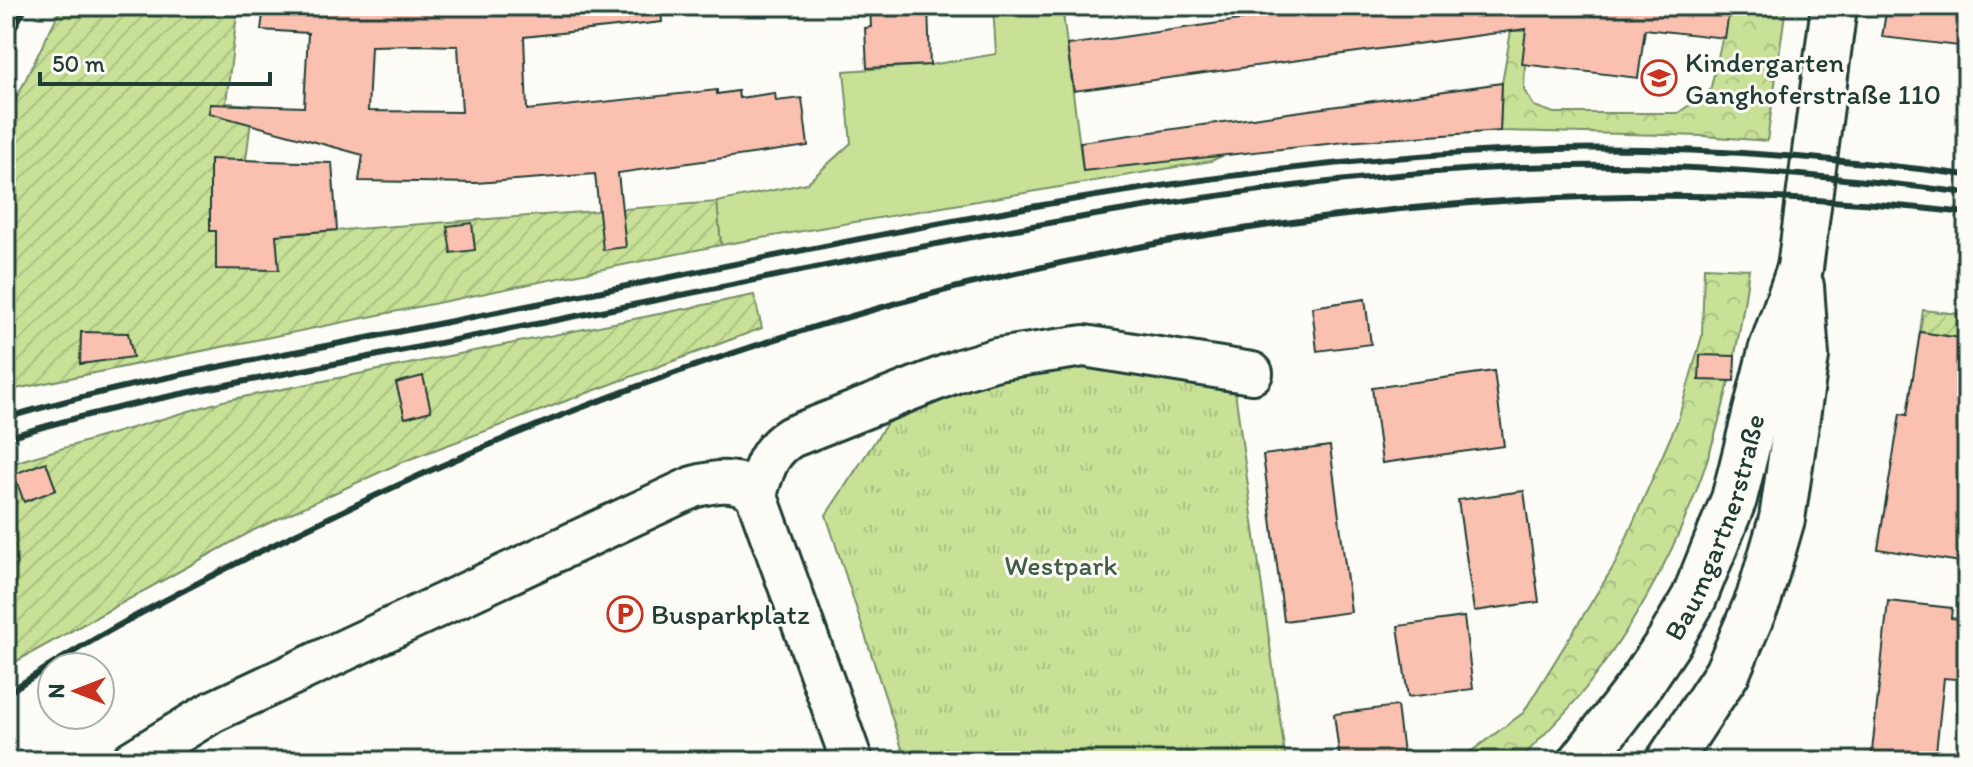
<svg xmlns="http://www.w3.org/2000/svg" width="1973" height="767" viewBox="0 0 1973 767" font-family="Itim,sans-serif">
<style>
.grass{fill:#c8e197;stroke:#748f66;stroke-width:2}
.forest{fill:url(#forest-crowns);stroke:#748f66;stroke-width:2}
.park{fill:url(#park-tufts);stroke:#748f66;stroke-width:2}
.garden{fill:url(#garden-furrows);stroke:#748f66;stroke-width:2}
.building{fill:#fac0b0;stroke:#1f3d34;stroke-width:2;fill-rule:evenodd}
.lines{fill:none;stroke-linecap:round;stroke-linejoin:round}
.minor-casing{stroke:#1f3d34;stroke-width:46}
.major-casing{stroke:#1f3d34;stroke-width:50}
.minor{stroke:#fdfcf7;stroke-width:40}
.major{stroke:#fdfcf7;stroke-width:44}
.rail{stroke:#1f3d34;stroke-width:6}
.labels{text-anchor:middle;dominant-baseline:central;stroke-width:6;stroke-linejoin:round;paint-order:stroke}
.poi-label{font-size:28px;fill:#1f3d34;stroke:#fdfcf7;text-anchor:start}
.street-label{font-size:28px;fill:#1f3d34;stroke:#fdfcf7}
.park-label{font-size:28px;fill:#415e48;stroke:#fdfcf7}
</style>
<defs>
<pattern id="forest-crowns" width="20" height="18" patternUnits="userSpaceOnUse" patternTransform="scale(2)"><rect width="20" height="18" fill="#c8e197"/><path d="M2 6a3 3 0 1 1 6 0M12 15a3 3 0 1 1 6 0" fill="none" stroke="#abc283"/></pattern>
<pattern id="park-tufts" width="24" height="20" patternUnits="userSpaceOnUse" patternTransform="scale(2)"><rect width="24" height="20" fill="#c8e197"/><path d="M3 7l-1-3M5 7V3M7 7l1-3M15 17l-1-3M17 17v-4M19 17l1-3" fill="none" stroke="#abc283"/></pattern>
<pattern id="garden-furrows" width="10" height="10" patternUnits="userSpaceOnUse" patternTransform="scale(2)"><rect width="10" height="10" fill="#c8e197"/><path d="M-1 1l2-2M0 10L10 0M9 11l2-2" fill="none" stroke="#abc283"/></pattern>
</defs>
<rect width="100%" height="100%" fill="#fdfcf7"/>
<filter id="ink" filterUnits="userSpaceOnUse"><feTurbulence type="fractalNoise" baseFrequency=".0125" numOctaves="2"/><feDisplacementMap in="SourceGraphic" scale="16" xChannelSelector="R" yChannelSelector="G"/><feConvolveMatrix kernelMatrix="1 2 1 2 8 2 1 2 1" color-interpolation-filters="sRGB"/></filter>
<g filter="url(#ink)">
<polygon class="grass" points="993,6 1062,6 1083,171 1224,155 1211,161 721,245 717,202 807,183 851,143 844,71 930,65 996,54"/>
<g class="forest">
<polygon points="1730,6 1786,6 1767,141 1704,136 1500,131 1502,83 1511,31 1526,31 1524,90 1534,106 1554,113 1678,113 1710,91"/>
<path d="M 1704,267 L 1749,269 C 1729,427 1683,563 1585,689 C 1565,715 1540,738 1519,761 L 1458,761 L 1523,713 L 1615,564 L 1678,420 L 1702,336 Z"/>
</g>
<polygon class="park" points="1095,362 1235,391 1285,755 1290,761 906,761 826,515 897,408 1044,365"/>
<g class="garden">
<polygon points="62,6 238,6 226,103 253,105 236,238 717,202 721,245 6,391 6,119"/>
<polygon points="754,295 762,328 402,462 254,530 6,667 6,465 223,401"/>
<polygon points="1923,310 1967,315 1967,339 1920,332"/>
</g>
<g class="building">
<path d="M 264,6 L 661,6 L 662,22 L 524,37 L 527,110 L 717,90 L 717,94 L 738,91 L 739,98 L 775,93 L 776,101 L 802,98 L 808,146 L 618,173 L 626,247 L 603,250 L 595,174 L 476,183 L 359,181 L 363,155 L 209,113 L 210,104 L 304,107 L 308,33 L 261,30 ZM 416,45 L 458,46 L 462,112 L 368,111 L 371,46 Z"/>
<polygon points="870,6 928,6 930,65 867,68 865,28 871,27"/>
<polygon points="1337,6 1730,6 1725,38 1645,29 1638,78 1522,64 1526,29 1074,91 1067,45"/>
<polygon points="1887,6 1967,6 1967,47 1882,37"/>
<polygon points="1502,83 1500,131 1345,142 1083,171 1080,142"/>
<polygon points="210,159 332,163 337,230 276,235 279,270 216,269 216,231 210,231"/>
<polygon points="472,223 475,250 451,253 447,226"/>
<polygon points="1365,299 1371,344 1317,351 1312,307"/>
<polygon points="81,332 128,333 133,357 80,364"/>
<polygon points="1920,332 1967,339 1967,563 1878,549 1900,414 1907,415"/>
<polygon points="1700,355 1735,356 1734,381 1699,380"/>
<polygon points="1494,371 1504,446 1382,463 1372,388"/>
<polygon points="423,376 431,411 405,418 396,383"/>
<polygon points="1330,446 1351,612 1284,621 1263,455"/>
<polygon points="46,462 56,490 24,502 14,474"/>
<polygon points="1524,491 1539,602 1474,611 1458,500"/>
<polygon points="1888,601 1952,608 1951,618 1967,620 1967,680 1944,678 1935,761 1871,761"/>
<polygon points="1464,617 1473,689 1408,697 1398,626"/>
<polygon points="1397,706 1404,761 1340,761 1334,714"/>
</g>
<g class="lines">
<defs>
<g id="minor">
<path d="M 756,494 C 764,469 768,451 791,437 L 963,369 L 997,359 L 1084,346 L 1252,373"/>
<path d="M 132,761 L 212,712 L 693,487 C 716,481 739,477 756,494 L 852,761"/>
</g>
<g id="major">
<path id="s1" d="M 1582,761 L 1637,689 L 1668,643 L 1694,598 L 1734,499 L 1771,351 L 1800,268 L 1834,6"/>
<polyline points="1669,761 1727,673 1759,598 1782,519 1806,356 1801,286"/>
</g>
</defs>
<use href="#minor" class="minor-casing"/>
<use href="#major" class="major-casing"/>
<use href="#minor" class="minor"/>
<use href="#major" class="major"/>
<g class="rail">
<polyline points="6,43 26,6"/>
<path d="M 6,418 C 95,391 187,373 278,355 C 380,336 481,315 582,295 C 885,234 1189,166 1499,151 C 1653,143 1814,155 1967,175"/>
<path d="M 6,438 C 98,409 194,391 288,373 C 396,352 504,330 612,309 C 905,251 1199,183 1499,168 C 1653,160 1813,173 1967,193"/>
<path d="M 6,694 C 104,629 209,576 314,525 C 821,276 1402,147 1967,213"/>
</g>
</g>
</g>
<defs>
<symbol id="school-ring" viewBox="-11 -11 22 22"><circle r="9.5" fill="#fdfcf7" stroke="#c8321e" stroke-width="1.5"/><path d="M0-5L7-2L0 1L-7-2ZM-4 1L0 2.5L4 1V4Q0 6-4 4Z" fill="#c8321e"/></symbol>
<symbol id="parking-ring" viewBox="-11 -11 22 22"><circle r="9.5" fill="#fdfcf7" stroke="#c8321e" stroke-width="1.5"/><path d="M-3.5-5.5H1a3.5 3.5 0 0 1 0 7H-1V5.5H-3.5ZM-1-3.4V-.6H.8a1.4 1.4 0 0 0 0-2.8Z" fill="#c8321e"/></symbol>
</defs>
<g fill-rule="evenodd">
<use href="#school-ring" x="1639" y="58" width="40" height="40"/>
<use href="#parking-ring" x="605" y="594" width="40" height="40"/>
</g>
<g class="labels">
<g class="poi-label">
<text x="1685" y="62">Kindergarten<tspan x="1685" dy="32">Ganghoferstraße 110</tspan></text>
<text x="651" y="614">Busparkplatz</text>
</g>
<g class="street-label">
<text stroke="none"><textPath href="#s1" startOffset="272">Baumgartnerstraße</textPath></text>
</g>
<g class="park-label">
<text x="1061" y="565">Westpark</text>
</g>
</g>
<rect width="1973" height="767" fill="none" stroke="#fdfcf7" stroke-width="32"/>
<rect x="16" y="16" width="1941" height="735" fill="none" stroke="#1f3d34" stroke-width="3" filter="url(#ink)"/>
<g transform="translate(76 691) rotate(270)"><circle r="38" fill="#fdfcf7" stroke="#a4b0a9" stroke-width="2"/>
<path d="M0-6L14 30L0 20L-14 30Z" fill="#c8321e"/>
<text y="-12" font-size="22" font-weight="bold" text-anchor="middle" fill="#1f3d34">N</text>
</g>
<path d="M40 72v12h230v-12" fill="none" stroke="#1f3d34" stroke-width="4"/>
<text x="52" y="72" font-size="24" fill="#1f3d34" stroke="#fdfcf7" stroke-width="6" paint-order="stroke">50 m</text>
</svg>
